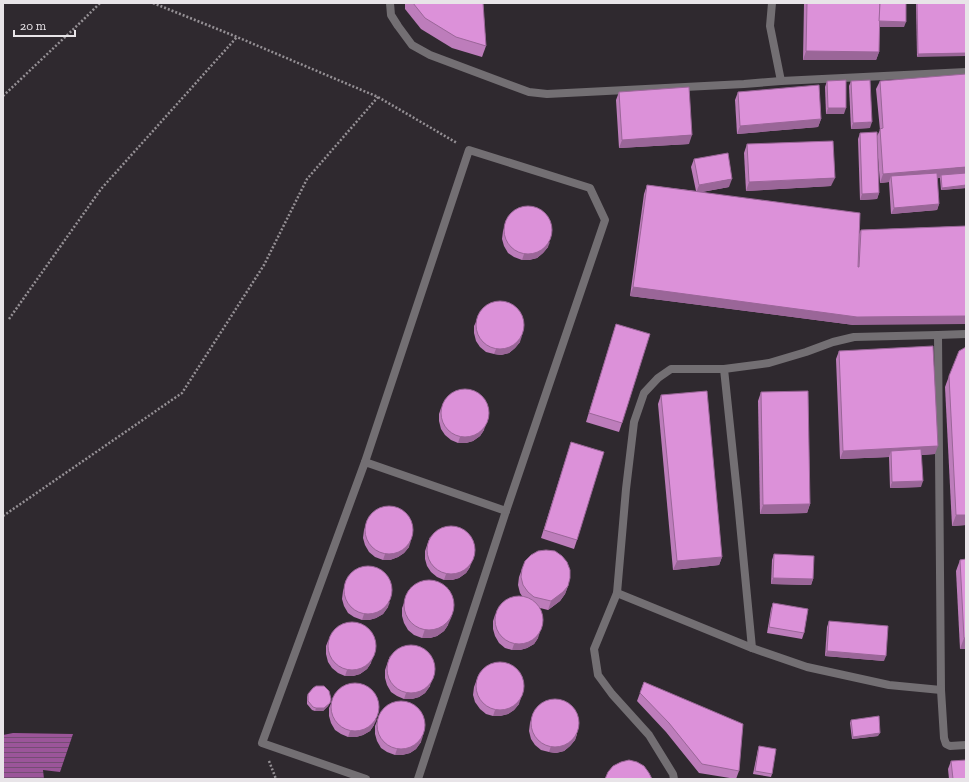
<svg xmlns="http://www.w3.org/2000/svg" width="969" height="782" viewBox="0 0 969 782" font-family="'Zilla Slab',serif">
<style>
.water{fill:url(#water-rules)}
.lines{fill:none;stroke-linecap:round;stroke-linejoin:round}
.path{stroke:#959095;stroke-width:2.5;stroke-dasharray:2 2;stroke-linecap:butt}
.lane{stroke:#736f73;stroke-width:8}
.wall{fill:#bd7dbb}
.shaded-wall{fill:#9a6698}
.building{fill:#dc91d9;stroke:#9a6698}
</style>
<defs>
<pattern id="water-rules" width="6" height="5" patternUnits="userSpaceOnUse"><rect width="6" height="5" fill="#9b5599"/><path d="M0 2.5h6" fill="none" stroke="#754d74"/></pattern>
</defs>
<rect width="100%" height="100%" fill="#2f292f"/>
<polygon class="water" points="13,733 73,734 60,772 43,770 44,779 3,779 3,735"/>
<g class="lines">
<g class="path">
<polyline points="153,3 237,37 378,97 457,143"/>
<polyline points="3,96 82,21 100,3"/>
<polyline points="9,319 101,189 237,37"/>
<polyline points="3,516 182,393 264,265 307,179 378,97"/>
<polyline points="269,761 276,779"/>
</g>
<g class="lane">
<polyline points="390,3 391,15 398,26 412,45 430,55 529,92 547,94 744,84 781,81 966,72"/>
<polyline points="772,3 770,26 781,81"/>
<polyline points="938,335 941,690 944,738 946,744 950,746 966,745"/>
<polyline points="365,462 469,150 590,188 605,220 506,511 418,779"/>
<polyline points="617,593 752,648 738,502 724,369"/>
<polyline points="752,648 807,667 889,685 941,690"/>
<polyline points="366,779 262,743 365,462 506,511"/>
<polyline points="674,779 673,774 649,735 612,694 598,675 594,649 617,593 626,489 634,422 644,393 658,378 671,369 724,369 769,363 806,352 833,342 854,337 938,335 966,334"/>
</g>
</g>
<g class="wall">
<polygon points="405,3 483,3 486,46 482,57 452,48 421,29 405,9"/>
<polygon points="804,3 906,3 904,27 879,27 879,52 876,60 803,60"/>
<polygon points="916,3 966,3 917,57"/>
<polygon points="827,81 844,114 826,114 825,87"/>
<polygon points="851,81 870,128 851,129 849,86"/>
<polygon points="880,81 966,188 941,190 940,178 937,178 939,204 937,210 891,214 889,182 880,183 877,145 879,193 877,199 860,200 858,139 860,133 877,136 880,130 876,89"/>
<polygon points="619,92 689,144 619,148 616,100"/>
<polygon points="738,92 821,119 818,127 737,134 735,100"/>
<polygon points="747,144 831,186 746,191 744,153"/>
<polygon points="694,159 729,187 702,192 859,234 861,230 966,226 854,325 630,296 644,194 647,185 696,191 691,167"/>
<polygon points="508,217 548,247 543,253 537,258 529,260 522,260 514,257 508,253 504,246 502,239 503,231"/>
<polygon points="477,320 520,342 515,348 509,353 501,355 494,354 486,352 480,347 476,341 474,333 474,326"/>
<polygon points="616,324 622,423 619,432 586,422"/>
<polygon points="966,347 966,525 952,526 945,387 949,376"/>
<polygon points="839,351 935,454 921,455 921,487 890,488 889,457 840,459 836,359"/>
<polygon points="761,392 810,504 807,513 760,514 758,401"/>
<polygon points="661,395 722,557 719,565 673,570 658,404"/>
<polygon points="441,408 484,430 480,436 473,441 466,443 458,443 451,440 445,435 441,429 439,421 439,414"/>
<polygon points="571,442 577,540 574,549 541,538"/>
<polygon points="369,517 409,547 404,553 398,557 390,560 383,560 375,557 369,552 365,545 363,538 364,530"/>
<polygon points="430,537 470,567 466,573 459,578 452,580 444,580 437,577 431,572 427,566 425,559 425,551"/>
<polygon points="774,554 813,579 811,585 771,584 772,560"/>
<polygon points="966,559 966,649 960,649 956,571 960,560"/>
<polygon points="522,569 568,586 565,594 560,601 548,610 540,608 538,638 534,644 527,648 520,650 512,650 505,648 499,643 495,636 493,629 493,621 495,615 522,596 520,593 518,585 519,577"/>
<polygon points="345,585 388,607 383,614 376,618 369,620 362,620 354,617 348,613 344,606 342,599 343,591"/>
<polygon points="409,591 448,625 444,631 437,636 430,638 422,638 414,635 408,630 404,623 402,616 402,608"/>
<polygon points="773,603 804,633 802,639 767,633 771,609"/>
<polygon points="829,621 884,661 825,656 827,627"/>
<polygon points="328,641 371,663 367,669 360,674 353,676 345,676 338,673 332,668 328,662 326,654 326,646"/>
<polygon points="390,656 430,686 425,693 419,697 412,699 404,699 397,696 391,692 387,685 385,678 385,670"/>
<polygon points="479,674 519,704 514,710 508,714 500,716 493,716 486,714 480,709 475,702 473,695 474,687"/>
<polygon points="644,682 739,771 736,779 699,773 666,732 637,701"/>
<polygon points="308,694 331,699 328,706 323,711 315,711 312,710 307,704 307,697"/>
<polygon points="335,695 374,725 370,731 363,735 356,737 348,737 341,734 335,730 331,723 329,716 329,708"/>
<polygon points="381,712 421,742 416,749 410,753 402,755 395,755 387,752 381,748 377,741 375,734 375,726"/>
<polygon points="532,717 577,734 575,740 570,746 564,751 556,753 549,752 541,750 535,745 531,739 529,731 530,723"/>
<polygon points="851,720 878,736 852,739 850,723"/>
<polygon points="759,746 772,774 771,777 753,774 758,749"/>
<polygon points="951,761 966,779 949,779 948,769"/>
</g>
<g class="shaded-wall">
<polygon points="878,21 906,22 904,27 876,27"/>
<polygon points="806,51 879,52 876,60 803,60"/>
<polygon points="966,53 966,56 917,57 918,54"/>
<polygon points="828,108 846,108 844,114 826,114"/>
<polygon points="821,119 818,127 737,134 740,126"/>
<polygon points="872,122 870,128 851,129 853,123"/>
<polygon points="692,135 689,144 619,148 622,140"/>
<polygon points="966,167 966,176 941,175 940,178 892,182 891,176 889,182 880,183 883,174"/>
<polygon points="835,178 831,186 746,191 749,182"/>
<polygon points="732,179 729,187 696,193 699,185"/>
<polygon points="966,185 966,188 941,190 942,188"/>
<polygon points="879,193 877,199 860,200 862,194"/>
<polygon points="939,204 937,210 891,214 894,208"/>
<polygon points="550,242 548,247 543,253 537,258 529,260 522,260 524,254"/>
<polygon points="633,287 966,316 966,324 854,325 630,296"/>
<polygon points="522,336 520,342 515,348 509,353 501,355 494,354 496,349"/>
<polygon points="486,424 484,430 480,436 473,441 466,443 458,443 460,437"/>
<polygon points="938,446 935,454 891,457 891,451 889,457 840,459 843,451"/>
<polygon points="923,481 921,487 890,488 892,482"/>
<polygon points="810,504 807,513 760,514 763,505"/>
<polygon points="956,515 966,515 966,525 952,526"/>
<polygon points="411,541 409,547 404,553 398,557 390,560 383,560 385,554"/>
<polygon points="722,557 719,565 673,570 677,561"/>
<polygon points="472,561 470,567 466,573 459,578 452,580 444,580 446,574"/>
<polygon points="773,578 813,579 811,585 771,584"/>
<polygon points="568,586 565,594 560,601 548,610 551,601"/>
<polygon points="390,602 388,607 383,614 376,618 369,620 362,620 364,614"/>
<polygon points="452,616 448,625 444,631 437,636 430,638 422,638 425,629"/>
<polygon points="540,632 538,638 534,644 527,648 520,650 512,650 514,644"/>
<polygon points="964,638 966,638 966,649 960,649"/>
<polygon points="827,651 886,656 884,661 825,656"/>
<polygon points="373,657 371,663 367,669 360,674 353,676 345,676 347,670"/>
<polygon points="432,680 430,686 425,693 419,697 412,699 404,699 406,693"/>
<polygon points="521,698 519,704 514,710 508,714 500,716 493,716 495,710"/>
<polygon points="330,703 328,706 323,711 315,711 316,708"/>
<polygon points="377,719 374,725 370,731 363,735 356,737 348,737 350,731"/>
<polygon points="880,733 878,736 852,739 853,737"/>
<polygon points="577,734 575,740 570,746 564,751 556,753 549,752 551,746"/>
<polygon points="423,736 421,742 416,749 410,753 402,755 395,755 397,749"/>
</g>
<g class="building">
<polygon points="413,3 483,3 486,46 456,37 425,18"/>
<polygon points="807,3 880,3 879,52 806,51"/>
<polygon points="880,3 906,3 906,22 879,21"/>
<polygon points="917,3 966,3 966,53 918,54"/>
<polygon points="966,74 966,167 883,174 880,129 883,128 880,81"/>
<polygon points="846,80 846,108 828,108 827,81"/>
<polygon points="870,80 872,122 853,123 851,81"/>
<polygon points="819,85 821,119 740,126 738,92"/>
<polygon points="689,87 692,135 622,140 619,92"/>
<polygon points="877,132 879,193 862,194 860,133"/>
<polygon points="833,141 835,178 749,182 747,144"/>
<polygon points="728,153 732,179 699,185 694,159"/>
<polygon points="937,173 939,204 894,208 891,176"/>
<polygon points="966,173 966,185 942,188 941,175"/>
<polygon points="647,185 860,213 858,267 859,267 861,230 966,226 966,316 857,317 633,287"/>
<circle cx="528" cy="230" r="24"/>
<circle cx="500" cy="325" r="24"/>
<polygon points="616,324 650,334 622,423 589,413"/>
<polygon points="933,346 938,446 843,451 839,351"/>
<polygon points="966,347 966,515 956,515 949,376 959,351"/>
<circle cx="465" cy="413" r="24"/>
<polygon points="707,391 722,557 677,561 661,395"/>
<polygon points="808,391 810,504 763,505 761,392"/>
<polygon points="571,442 604,452 577,540 544,530"/>
<polygon points="921,449 923,481 892,482 891,451"/>
<circle cx="389" cy="530" r="24"/>
<circle cx="451" cy="550" r="24"/>
<polygon points="546,550 555,551 562,556 567,562 570,570 570,578 568,586 563,592 551,601 534,597 528,592 523,585 521,577 522,569 525,561 531,555 538,551"/>
<polygon points="774,554 814,556 813,579 773,578"/>
<polygon points="966,559 966,638 964,638 960,560"/>
<circle cx="368" cy="590" r="24"/>
<circle cx="429" cy="605" r="25"/>
<circle cx="519" cy="620" r="24"/>
<polygon points="773,603 808,609 804,633 769,627"/>
<polygon points="829,621 888,626 886,656 827,651"/>
<circle cx="352" cy="646" r="24"/>
<circle cx="411" cy="669" r="24"/>
<circle cx="500" cy="686" r="24"/>
<polygon points="644,682 743,724 739,771 702,764 669,723 640,693"/>
<circle cx="355" cy="707" r="24"/>
<polygon points="316,686 324,686 329,691 331,699 330,703 324,708 316,708 313,707 308,701 308,694 313,688"/>
<circle cx="555" cy="723" r="24"/>
<circle cx="401" cy="725" r="24"/>
<polygon points="879,716 880,733 853,737 851,720"/>
<polygon points="759,746 776,749 772,774 755,771"/>
<polygon points="629,760 637,762 644,766 649,773 652,779 605,779 608,772 613,766 621,762"/>
<polygon points="966,760 966,779 953,779 951,761"/>
</g>
<rect width="969" height="782" fill="none" stroke="#e8e4e8" stroke-width="8"/>
<path d="M14 30v6h61v-6" fill="none" stroke="#e8e4e8" stroke-width="2"/>
<text x="20" y="30" font-size="12" fill="#e8e4e8" stroke="#2f292f" stroke-width="3" paint-order="stroke">20 m</text>
</svg>
